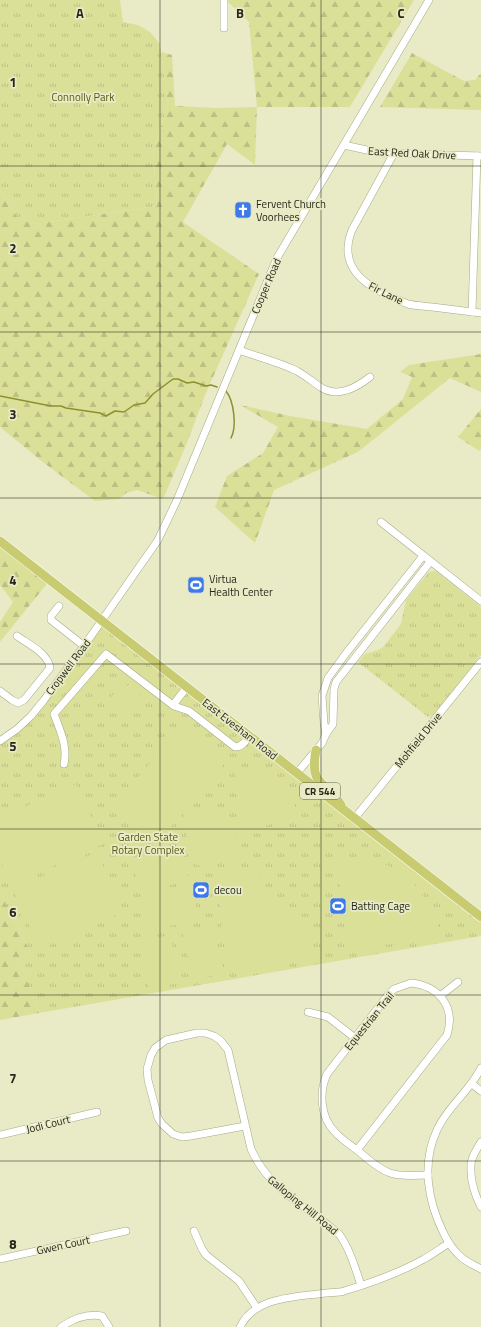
<svg xmlns="http://www.w3.org/2000/svg" width="481" height="1327" viewBox="0 0 481 1327" font-family="'Titillium Web',sans-serif">
<style>
.grass{fill:url(#grass-tufts)}
.forest{fill:url(#forest-firs)}
.garden{fill:#dbe099}
.lines{fill:none;stroke-linecap:round;stroke-linejoin:round}
.stream{stroke:#8d902e;stroke-width:1.5}
.minor-casing{stroke:#a6a986;stroke-width:8}
.major-casing{stroke:#fff;stroke-width:10}
.minor{stroke:#fff;stroke-width:7}
.major{stroke:#c9cb70;stroke-width:9}
.grid{fill:none;stroke:#26281a;stroke-width:1;stroke-opacity:0.55}
.labels{text-anchor:middle;dominant-baseline:central;stroke-width:3.5;stroke-linejoin:round;paint-order:stroke}
.shield{fill:#e8ebc6;stroke:#60624e;stroke-width:1}
.shield-label{font-size:10px;font-weight:bold;fill:#26281a}
.park-label{font-size:11px;fill:#595c15;stroke:#e8ebc6}
.street-label{font-size:11px;fill:#26281a;stroke:#e8ebc6}
.poi-label{font-size:11px;fill:#26281a;stroke:#e8ebc6;text-anchor:start}
.grid-label{font-size:13px;text-anchor:middle;font-weight:bold;fill:#26281a;stroke:#e8ebc6;stroke-width:3.5;stroke-linejoin:round;paint-order:stroke}
</style>
<defs>
<pattern id="grass-tufts" width="24" height="20" patternUnits="userSpaceOnUse"><rect width="24" height="20" fill="#dbe099"/><path d="M3 7l-1-3M5 7V3M7 7l1-3M15 17l-1-3M17 17v-4M19 17l1-3" fill="none" stroke="#bcc083"/></pattern>
<pattern id="forest-firs" width="22" height="20" patternUnits="userSpaceOnUse"><rect width="22" height="20" fill="#dbe099"/><path d="M5 1l3.5 6h-7zM16 11l3.5 6h-7z" fill="#bcc083"/></pattern>
</defs>
<rect width="100%" height="100%" fill="#e8ebc6"/>
<g class="grass">
<polygon points="0,0 120,0 123,22 138,25 150,32 160,44 168,104 153,151 157,206 36,224 18,218 0,190"/>
<polygon points="433,571 436,571 481,607 481,655 436,712 432,716 428,717 358,662 365,654 378,650 383,647 401,624 406,600 429,572"/>
<polygon points="102,621 481,917 481,936 39,1013 19,958 30,951 0,892 0,741 17,729"/>
</g>
<g class="forest">
<polygon points="228,0 414,0 350,107 257,107 255,165 227,144 183,222 259,274 205,395 187,443 163,499 137,490 126,493 119,499 95,501 44,463 0,427 0,190 18,218 36,224 157,206 153,151 168,104 161,52 172,55 175,106 216,108 257,107 249,22 228,2"/>
<polygon points="412,53 464,81 475,80 481,73 481,110 380,107"/>
<polygon points="481,354 481,392 450,378 358,452 274,490 255,543 215,507 227,476 263,453 278,427 240,405 290,416 367,429 403,399 412,377 400,372 409,365"/>
<polygon points="481,409 481,449 479,451 458,437"/>
<polygon points="0,541 50,580 0,642 0,622 13,602 0,585"/>
<polygon points="0,892 30,951 19,958 39,1013 0,1020"/>
</g>
<g class="garden">
<polygon points="123,682 144,698 126,721 105,705"/>
<path d="M 181,727 L 224,764 L 183,813 C 191,813 200,811 208,813 C 229,818 240,837 244,857 L 198,866 L 191,860 L 183,813 L 159,840 L 116,803 Z"/>
<path d="M 235,768 C 273,769 291,780 298,819 L 242,830 L 238,826 Z"/>
<polygon points="76,784 103,844 11,885 0,860 0,818"/>
<polygon points="182,851 189,881 139,892 133,862"/>
<polygon points="97,852 124,912 40,949 13,889"/>
<polygon points="351,861 367,863 377,861 400,871 413,882 430,906 438,923 437,936 360,949 351,941 336,864"/>
<path d="M 257,865 L 261,879 L 260,891 C 293,901 309,924 317,958 L 242,973 L 237,972 L 231,967 L 221,924 L 225,922 L 213,881 L 216,875 L 221,875 Z"/>
<polygon points="204,877 211,900 198,904 191,880"/>
<polygon points="192,886 199,920 147,931 140,898"/>
<polygon points="213,926 224,973 193,980 182,932"/>
<polygon points="170,935 181,982 149,989 139,941"/>
</g>
<g class="lines">
<g class="stream">
<path d="M 226,391 C 234,401 237,427 231,438"/>
<polyline points="0,396 51,406 61,406 66,408 100,413 106,416 115,411 124,412 134,405 145,403 153,394 173,379 178,379 187,383 194,382 206,386 211,385 217,387"/>
</g>
<defs>
<g id="minor">
<polyline points="224,28 224,0"/>
<polyline points="344,145 380,153 481,156"/>
<path d="M 394,153 L 352,230 C 338,265 362,284 391,297 C 397,299 402,302 408,304 C 416,306 425,306 432,307 C 449,309 465,311 481,313"/>
<polyline points="472,312 477,156"/>
<path d="M 239,350 C 258,357 279,362 297,371 C 306,376 314,383 322,388 C 339,398 357,387 370,377"/>
<polyline points="381,522 481,601"/>
<polyline points="59,606 51,616 51,620 84,646"/>
<path d="M 0,691 L 12,700 L 18,703 L 24,700 L 50,668 C 48,653 28,644 17,636"/>
<polyline points="173,705 187,687"/>
<polyline points="326,734 324,723 322,696 328,678 347,652 423,556"/>
<polyline points="0,741 17,729 31,716 44,700 84,646 158,540 177,500 277,258 429,0"/>
<path d="M 64,764 C 68,747 60,730 54,714 L 106,654 L 174,706 L 189,711 L 235,747 C 242,747 246,741 250,736"/>
<polyline points="297,773 322,743 326,734 333,724 334,689 336,682 430,562"/>
<polyline points="354,819 481,662"/>
<path d="M 411,983 C 439,986 456,1007 447,1035 L 357,1150 C 349,1144 341,1139 335,1132 C 320,1117 319,1092 327,1074 L 388,995 L 394,989 Z"/>
<polyline points="440,996 458,982"/>
<polyline points="308,1012 328,1017 355,1038"/>
<path d="M 481,1068 C 470,1091 447,1107 437,1130 C 421,1164 428,1202 444,1234 C 448,1242 453,1250 460,1256 C 466,1262 474,1265 481,1269"/>
<polyline points="472,1084 481,1091"/>
<path d="M 245,1126 L 191,1136 L 182,1137 L 173,1134 L 162,1124 L 158,1118 L 148,1080 L 147,1069 L 151,1055 L 155,1048 L 166,1040 L 197,1033 L 205,1033 L 214,1036 L 220,1040 L 228,1050 L 251,1149 C 269,1190 307,1206 339,1234 C 350,1249 355,1268 361,1285"/>
<polyline points="0,1135 97,1112"/>
<path d="M 481,1142 C 477,1149 471,1157 471,1165 C 470,1179 475,1195 481,1207"/>
<path d="M 357,1150 C 367,1158 378,1169 390,1173 C 402,1177 416,1175 428,1175"/>
<polyline points="194,1231 202,1249 206,1255 239,1281 257,1308"/>
<polyline points="0,1259 126,1231"/>
<path d="M 61,1327 C 74,1318 87,1313 102,1316 L 109,1327"/>
<path d="M 240,1327 C 255,1296 297,1297 326,1293 C 332,1292 339,1293 344,1291 C 371,1283 399,1273 424,1259 C 432,1255 441,1248 449,1243"/>
</g>
<g id="major">
<polyline points="0,541 481,917"/>
<path d="M 316,750 C 309,787 325,779 341,805"/>
</g>
</defs>
<use href="#minor" class="minor-casing"/>
<use href="#major" class="major-casing"/>
<use href="#minor" class="minor"/>
<use href="#major" class="major"/>
</g>
<path class="grid" d="M 160,0 L 160,1327M 321,0 L 321,1327M 0,166 L 481,166M 0,332 L 481,332M 0,498 L 481,498M 0,664 L 481,664M 0,829 L 481,829M 0,995 L 481,995M 0,1161 L 481,1161"/>
<defs>
<symbol id="church-square" viewBox="-11 -11 22 22"><rect x="-9" y="-9" width="18" height="18" rx="4" fill="#3d79e8" stroke="#e8ebc6"/><path d="M-1.2-6h2.4v3.5h3.3v2.4h-3.3V6h-2.4V-.1h-3.3v-2.4h3.3Z" fill="#fff"/></symbol>
<symbol id="stadium-square" viewBox="-11 -11 22 22"><rect x="-9" y="-9" width="18" height="18" rx="4" fill="#3d79e8" stroke="#e8ebc6"/><path d="M0-5a6.5 5 0 1 0 0 10a6.5 5 0 1 0 0-10ZM-3.5-1.8h7v3.6h-7Z" fill="#fff"/></symbol>
</defs>
<g fill-rule="evenodd">
<use href="#church-square" x="233" y="200" width="20" height="20"/>
<use href="#stadium-square" x="186" y="575" width="20" height="20"/>
<use href="#stadium-square" x="191" y="880" width="20" height="20"/>
<use href="#stadium-square" x="328" y="896" width="20" height="20"/>
</g>
<g class="labels">
<rect class="shield" x="300" y="783" width="40" height="16" rx="3"/>
<g class="shield-label">
<text x="320" y="791">CR 544</text>
</g>
<g class="park-label">
<text x="83" y="97">Connolly Park</text>
<text x="148" y="837">Garden State<tspan x="148" dy="13">Rotary Complex</tspan></text>
</g>
<g class="street-label">
<text transform="translate(412 153) rotate(3)">East Red Oak Drive</text>
<text transform="translate(266 286) rotate(-67)">Cooper Road</text>
<text transform="translate(386 293) rotate(26)">Fir Lane</text>
<text transform="translate(68 667) rotate(-53)">Cropwell Road</text>
<text transform="translate(240 729) rotate(38)">East Evesham Road</text>
<text transform="translate(418 740) rotate(-51)">Mohfield Drive</text>
<text transform="translate(369 1021) rotate(-51)">Equestrian Trail</text>
<text transform="translate(48 1124) rotate(-14)">Jodi Court</text>
<text transform="translate(303 1205) rotate(39)">Galloping Hill Road</text>
<text transform="translate(63 1245) rotate(-12)">Gwen Court</text>
</g>
<g class="poi-label">
<text x="256" y="204">Fervent Church<tspan x="256" dy="13">Voorhees</tspan></text>
<text x="209" y="579">Virtua<tspan x="209" dy="13">Health Center</tspan></text>
<text x="214" y="890">decou</text>
<text x="351" y="906">Batting Cage</text>
</g>
</g>
<g class="grid-label">
<text x="80" y="18">A</text>
<text x="240" y="18">B</text>
<text x="401" y="18">C</text>
<text x="13" y="87">1</text>
<text x="13" y="253">2</text>
<text x="13" y="419">3</text>
<text x="13" y="585">4</text>
<text x="13" y="751">5</text>
<text x="13" y="917">6</text>
<text x="13" y="1083">7</text>
<text x="13" y="1249">8</text>
</g>
</svg>
